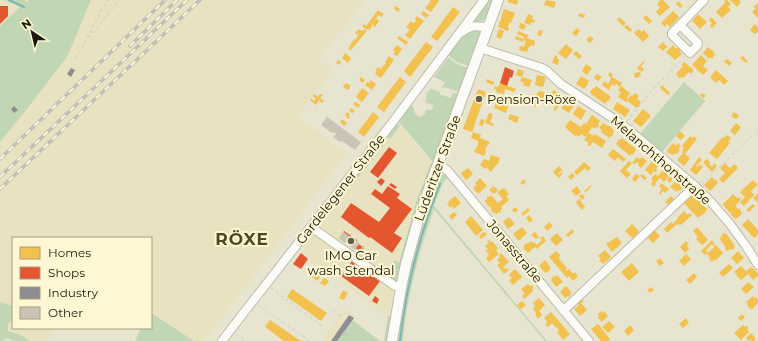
<svg xmlns="http://www.w3.org/2000/svg" width="758" height="341" viewBox="0 0 758 341" font-family="Montserrat,sans-serif">
<style>
.built{fill:#e9e2c1}
.green{fill:#c1d6b4}
.homes{fill:#f2c14e}
.shops{fill:#e4572e}
.industry{fill:#8d8d92}
.lines{fill:none;stroke-linecap:round;stroke-linejoin:round}
.stream{stroke:#7db6b4;stroke-width:2}
.building{fill:#ccc3b7}
.minor-tunnel{stroke:#c8c5b2;stroke-width:8;stroke-dasharray:8 4;stroke-linecap:butt}
.minor-casing{stroke:#bebbac;stroke-width:10}
.major-casing{stroke:#bebbac;stroke-width:12}
.path{stroke:#cccac5;stroke-width:1;stroke-dasharray:3 3;stroke-linecap:butt}
.minor{stroke:#fbfbf8;stroke-width:8}
.major{stroke:#fbfbf8;stroke-width:10}
.rail-casing{stroke:#c0bfba;stroke-width:3.5}
.rail{stroke:#fff7d3;stroke-width:2;stroke-dasharray:6;stroke-linecap:butt}
.poi-dot{fill:#625f4f;stroke:#fff7d3;stroke-width:1.5}
.labels{text-anchor:middle;dominant-baseline:central;stroke-width:4;stroke-linejoin:round;paint-order:stroke}
.poi-label{font-size:13px;fill:#1a180a;stroke:#fff7d3;text-anchor:start}
.street-label{font-size:13px;fill:#1a180a;stroke:#fff7d3}
.district-label{font-size:17px;font-weight:bold;letter-spacing:1px;fill:#4d4728;stroke:#fff7d3}
</style>
<rect width="100%" height="100%" fill="#e7e4d0"/>
<g class="built">
<polygon points="0,0 5,0 20,7 26,2 24,0 366,0 318,59 333,70 297,116 346,154 204,341 194,341 151,313 151,238 13,238 13,328 54,328 47,341 40,341 36,339 35,341 14,341 7,338 0,340"/>
<polygon points="400,126 431,163 416,202 399,263 388,316 301,253 319,228 384,144 389,138 390,139"/>
<polygon points="345,309 355,316 337,341 322,341"/>
</g>
<g class="green">
<polygon points="5,0 24,0 27,2 29,0 91,0 67,57 26,110 0,142 0,26 20,7"/>
<path d="M 487,0 L 493,0 C 488,15 489,20 473,24 L 471,21 Z"/>
<polygon points="472,30 479,30 480,34 469,66 457,62 448,55 460,39"/>
<polygon points="448,58 459,65 468,68 460,92 444,87 443,89 442,88 445,82 434,77"/>
<polygon points="684,82 705,101 662,152 640,134"/>
<polygon points="431,89 440,92 439,94 451,98 453,93 459,94 434,163 398,121 410,106 413,106 415,114 420,117 425,114 426,110 431,110 433,108 433,105 430,104 425,103 427,93"/>
<polygon points="397,122 400,126 390,139 386,136"/>
<polygon points="382,142 384,144 371,161 368,159"/>
<polygon points="366,162 369,164 346,193 344,190"/>
<polygon points="431,163 433,165 399,281 395,283 385,276 385,274 395,260 399,263 416,202"/>
<path d="M 440,175 L 446,175 L 449,177 L 448,179 L 446,178 L 442,185 L 434,206 L 547,341 L 545,341 L 434,209 C 419,251 407,296 403,341 L 397,341 C 404,286 419,233 436,181 Z"/>
<path d="M 0,302 L 13,306 L 13,320 L 8,323 L 8,331 C 17,333 23,336 29,341 L 14,341 L 7,338 L 3,341 L 0,341 Z"/>
<polygon points="151,313 194,341 135,341 141,328 151,328"/>
<polygon points="388,316 392,317 389,341 384,341"/>
<polygon points="352,320 380,341 337,341"/>
</g>
<g class="homes">
<polygon points="429,0 438,0 439,1 431,12 425,8 431,1"/>
<polygon points="508,0 517,0 518,1 517,5 508,2"/>
<polygon points="546,0 556,2 554,8 544,5"/>
<polygon points="660,0 663,0 670,7 660,16 656,12 660,7 657,5"/>
<polygon points="725,0 727,0 731,4 728,7 731,10 722,18 716,12 725,3 724,2"/>
<polygon points="730,0 739,0 741,2 737,7"/>
<polygon points="678,1 683,6 680,8 676,4"/>
<polygon points="758,3 758,18 752,12 757,7 755,8 753,7"/>
<polygon points="396,6 400,9 398,12 394,9"/>
<polygon points="453,7 460,12 437,41 431,37"/>
<polygon points="504,9 515,13 511,23 509,23 508,27 509,29 508,31 498,27"/>
<polygon points="378,10 384,14 381,17 379,15 376,18 379,21 375,27 372,24 371,26 372,27 369,30 368,29 367,30 362,26 364,24 366,26"/>
<polygon points="423,11 429,15 426,18 421,14"/>
<polygon points="673,11 679,17 670,27 667,24 665,27 661,23"/>
<polygon points="580,13 585,15 584,18 578,16"/>
<polygon points="528,14 533,16 532,19 535,20 534,23 531,22 530,25 524,23"/>
<polygon points="698,14 707,22 700,29 692,21"/>
<polygon points="646,15 652,21 649,24 643,18"/>
<polygon points="417,16 424,21 412,36 413,36 410,39 405,35 410,30 406,27 411,21 414,23 416,21 415,19"/>
<polygon points="619,17 626,23 623,26 617,20"/>
<polygon points="711,17 717,23 712,28 710,26 712,23 709,20"/>
<polygon points="520,23 526,25 524,30 519,28"/>
<polygon points="755,24 758,27 758,32 755,34 750,30"/>
<polygon points="627,25 632,30 630,32 624,27"/>
<polygon points="577,28 580,31 576,36 572,33"/>
<polygon points="359,29 362,31 364,29 367,31 351,50 348,49 354,39 355,40 359,34 358,33 357,35 355,33"/>
<polygon points="499,29 504,31 501,39 496,37"/>
<polygon points="639,29 642,32 644,30 649,36 643,42 634,33 637,30 638,31"/>
<polygon points="539,30 543,31 541,36 537,35"/>
<polygon points="518,31 528,35 527,38 535,41 534,46 531,45 531,47 529,46 527,52 519,50 520,46 524,47 526,41 524,40 523,42 515,39 516,36 524,39 524,37 517,34"/>
<polygon points="399,36 408,42 406,45 397,38"/>
<polygon points="590,36 594,39 590,43 586,40"/>
<polygon points="426,42 433,47 410,77 404,71"/>
<polygon points="663,42 667,47 663,51 658,47"/>
<polygon points="566,44 573,50 566,59 558,53"/>
<polygon points="397,45 402,49 397,56 393,54 395,51 393,50"/>
<polygon points="673,45 676,49 678,47 681,50 679,51 682,54 675,60 666,52"/>
<polygon points="708,47 715,53 713,54 715,55 712,59 710,57 709,59 703,53"/>
<polygon points="576,51 582,56 579,59 573,54"/>
<polygon points="345,53 351,58 348,63 342,58"/>
<polygon points="555,55 557,56 557,59 559,59 558,65 552,63"/>
<polygon points="701,55 707,61 703,66 708,70 703,75 692,65"/>
<polygon points="389,56 394,60 381,78 375,74 377,71 375,70 378,67 381,69 383,65 384,66 386,63 385,62"/>
<polygon points="743,56 748,62 746,63 740,58"/>
<polygon points="727,59 732,63 729,66 724,61"/>
<polygon points="338,60 341,62 339,65 336,63"/>
<polygon points="644,61 645,62 641,66 644,69 642,72 637,68"/>
<polygon points="684,62 694,70 691,74 689,72 683,78 682,77 679,78 676,74 683,66 681,65"/>
<polygon points="586,64 592,68 587,75 582,71"/>
<polygon points="518,69 524,71 522,77 516,75"/>
<polygon points="716,70 728,81 724,85 719,80 716,83 710,77"/>
<polygon points="610,72 613,75 611,78 608,75"/>
<polygon points="640,72 641,76 635,78 634,73"/>
<polygon points="597,74 602,77 598,81 594,78"/>
<polygon points="537,75 546,77 543,87 535,85"/>
<polygon points="581,76 589,81 587,84 588,85 587,86 586,86 584,89 576,84"/>
<polygon points="361,77 365,80 363,83 359,80"/>
<polygon points="400,77 406,82 384,112 377,107"/>
<polygon points="522,77 532,80 529,87 523,85 524,83 520,81"/>
<polygon points="612,77 622,83 620,87 616,84 615,86 612,84 609,90 602,85 604,81 608,84"/>
<polygon points="487,79 494,82 493,85 486,82"/>
<polygon points="371,80 376,84 372,90 365,85 367,82 369,83"/>
<polygon points="346,83 351,86 348,90 343,87"/>
<polygon points="500,83 516,89 514,92 505,89 504,94 496,92 497,90 494,89 495,86 498,87"/>
<polygon points="662,85 670,93 668,95 660,88"/>
<polygon points="596,86 610,96 610,97 611,97 608,102 607,101 605,104 591,94 591,93 590,92 593,88 594,89"/>
<polygon points="621,86 630,93 627,98 628,99 631,95 632,96 635,93 639,96 637,99 641,102 637,108 627,101 626,102 618,97 621,92 618,90"/>
<polygon points="362,88 369,93 362,102 356,97"/>
<polygon points="478,89 486,92 472,132 463,129"/>
<polygon points="554,90 560,95 558,97 561,99 554,107 546,101 545,103 541,100 535,107 527,102 533,94 536,95 539,91 542,92 542,91 549,96"/>
<polygon points="702,93 706,96 703,98 700,95"/>
<polygon points="314,94 318,97 320,94 323,95 320,98 324,101 322,103 319,100 316,105 310,100 311,98 314,101 316,99 313,96"/>
<polygon points="497,99 509,103 506,113 494,108 496,103 493,102 494,100 496,101"/>
<polygon points="567,99 575,104 569,113 561,108"/>
<polygon points="355,102 360,105 358,108 353,104"/>
<polygon points="617,102 630,110 625,117 613,109"/>
<polygon points="558,103 560,104 555,111 553,110"/>
<polygon points="578,106 586,111 581,120 573,114"/>
<polygon points="351,108 355,111 353,113 349,111"/>
<polygon points="643,109 651,116 641,127 633,121"/>
<polygon points="347,112 350,114 348,116 350,117 349,119 345,116"/>
<polygon points="373,112 379,117 364,137 358,132"/>
<polygon points="734,112 739,116 736,119 731,116"/>
<polygon points="489,113 493,114 490,122 494,124 493,126 485,123"/>
<polygon points="510,114 519,117 517,123 508,119"/>
<polygon points="592,115 600,121 598,124 599,125 598,128 596,127 595,129 592,127 586,137 581,134 579,137 576,135 575,136 565,127 570,120 581,127 584,123 586,124"/>
<polygon points="342,119 347,123 344,126 340,122"/>
<polygon points="481,119 485,120 482,126 479,125"/>
<polygon points="603,123 608,126 610,126 614,131 612,137 611,136 609,138 601,132 602,130 599,128"/>
<polygon points="736,123 741,127 735,135 730,131"/>
<polygon points="680,131 685,136 681,140 676,136"/>
<polygon points="473,132 481,135 480,138 490,142 488,145 487,145 485,151 486,152 484,156 474,152 478,145 478,141 471,138"/>
<polygon points="589,133 594,136 595,134 606,141 602,148 593,142 590,146 587,145 589,143 584,140"/>
<polygon points="727,135 731,138 728,142 730,143 717,159 709,153 720,140 723,137 724,138"/>
<polygon points="690,136 693,138 694,136 697,139 685,154 690,158 684,166 677,160 683,153 682,151 684,148 682,146"/>
<polygon points="622,138 636,149 633,155 632,154 630,156 616,144 619,139 620,140"/>
<polygon points="673,143 676,146 678,143 681,146 678,149 680,150 677,154 676,153 673,155 667,152 667,150"/>
<polygon points="613,149 626,159 623,162 618,157 615,161 608,155"/>
<polygon points="491,155 500,158 498,164 497,164 491,172 486,167 485,169 480,165 484,159 489,161"/>
<polygon points="637,157 639,159 642,157 647,161 642,167 641,168 638,165 639,164 637,162 635,164 632,163"/>
<polygon points="699,157 702,160 696,166 697,167 700,164 703,167 696,175 690,170"/>
<polygon points="707,159 710,163 709,164 712,167 714,163 717,166 712,172 703,162"/>
<polygon points="629,161 632,163 626,170 631,174 627,178 620,171"/>
<polygon points="652,161 658,166 656,169 657,170 656,173 654,171 651,175 645,170"/>
<polygon points="584,162 591,168 587,171 585,168 577,175 574,172"/>
<polygon points="725,163 730,168 735,164 738,168 723,183 719,179 725,173 720,168"/>
<polygon points="559,166 562,170 558,174 559,175 562,172 563,173 559,178 553,172"/>
<polygon points="468,168 473,174 466,180 461,173"/>
<polygon points="663,170 669,176 664,182 660,178 655,183 656,184 654,187 651,184 653,181 651,179 655,174 658,176"/>
<polygon points="572,173 575,176 571,180 568,177"/>
<polygon points="636,174 640,176 642,174 647,178 645,180 640,176 635,182 632,179"/>
<polygon points="670,176 673,179 670,183 667,180"/>
<polygon points="712,177 715,180 716,180 718,183 710,191 704,185"/>
<polygon points="480,178 487,186 478,194 473,188 477,185 475,183"/>
<polygon points="524,179 526,181 523,185 520,183"/>
<polygon points="753,180 758,185 751,191 754,195 744,206 740,202 745,197 740,192"/>
<polygon points="676,181 682,186 681,188 682,189 679,191 678,190 677,192 670,187"/>
<polygon points="661,183 669,189 665,193 663,191 660,195 659,193 662,189 659,186"/>
<polygon points="591,185 592,186 586,192 584,191"/>
<polygon points="494,186 498,190 494,194 489,190"/>
<polygon points="577,186 581,192 576,196 571,191"/>
<polygon points="504,188 509,194 506,196 509,200 501,207 502,209 500,211 501,212 500,213 499,212 496,214 494,212 493,213 491,210 492,209 489,206 488,206 485,201 487,199 487,197 488,196 489,197 491,195 498,203 503,199 497,192"/>
<polygon points="758,193 758,203 753,198"/>
<polygon points="582,194 585,197 582,200 579,196"/>
<polygon points="733,194 737,198 738,197 741,199 740,200 740,201 735,206 738,209 739,208 742,213 738,218 738,217 736,219 731,215 732,214 725,208 725,207 723,204"/>
<polygon points="693,195 707,209 707,210 705,212 705,213 698,218 684,203"/>
<polygon points="455,196 461,203 454,209 452,206 450,208 447,204 449,203 448,202"/>
<polygon points="671,196 675,200 669,205 665,202"/>
<polygon points="579,199 585,207 582,210 576,202"/>
<polygon points="753,204 755,206 749,212 746,210"/>
<polygon points="515,207 518,210 515,213 512,210"/>
<polygon points="528,208 530,210 523,216 521,214"/>
<polygon points="684,211 688,215 690,213 692,215 681,225 680,224 678,225 677,224 667,233 664,229 671,222 672,224 678,219 677,218"/>
<polygon points="454,212 457,215 452,220 449,216"/>
<polygon points="529,215 533,220 530,223 526,218"/>
<polygon points="471,216 483,230 476,236 465,222"/>
<polygon points="509,217 515,224 508,229 503,222"/>
<polygon points="748,219 758,230 758,235 754,238 742,225"/>
<polygon points="549,222 553,226 547,231 544,227"/>
<polygon points="632,224 639,231 634,237 632,238 625,231"/>
<polygon points="522,227 527,233 519,241 513,234"/>
<polygon points="697,227 708,240 702,245 696,239 698,237 693,231"/>
<polygon points="572,229 574,232 568,237 566,235"/>
<polygon points="654,230 660,236 653,243 647,237"/>
<polygon points="484,232 487,234 481,239 479,236"/>
<polygon points="535,232 539,237 536,239 531,235"/>
<polygon points="557,233 563,240 556,246 550,239"/>
<polygon points="724,233 725,234 726,233 735,246 734,247 735,248 732,250 731,249 727,251 725,249 726,248 719,238 722,237 721,235"/>
<polygon points="543,236 546,241 537,249 535,247 528,253 523,248 524,247 524,246 526,243 527,244 531,241 533,243 534,242 537,245 542,240 540,238"/>
<polygon points="617,237 622,243 612,252 606,244"/>
<polygon points="489,240 491,242 492,241 498,248 496,250 499,254 489,262 486,258 489,255 486,251 488,249 485,246 489,243 487,241"/>
<polygon points="712,240 715,245 714,246 712,244 706,250 708,252 705,255 701,251"/>
<polygon points="686,241 689,244 687,246 689,249 685,253 680,247"/>
<polygon points="716,245 723,253 715,261 715,259 712,262 709,259 710,258 707,254"/>
<polygon points="605,250 611,257 603,264 599,260 601,259 598,256"/>
<polygon points="556,251 560,255 559,259 567,268 566,269 567,271 569,269 573,274 575,272 578,276 573,281 569,276 567,278 549,257"/>
<polygon points="738,251 744,258 737,264 731,258"/>
<polygon points="501,253 503,255 509,262 503,267 505,269 507,268 509,270 504,274 497,265 500,263 497,260 500,257 499,256"/>
<polygon points="686,254 691,259 684,266 679,261"/>
<polygon points="660,258 664,263 660,266 656,261"/>
<polygon points="545,260 551,268 549,269 550,270 547,273 547,272 545,273 539,266"/>
<polygon points="632,263 639,272 629,281 621,272"/>
<polygon points="729,264 733,268 723,277 719,273"/>
<polygon points="741,266 746,271 751,267 758,273 758,276 753,280 748,274 741,280 736,275 737,274 734,272"/>
<polygon points="311,269 321,276 317,281 308,274"/>
<polygon points="514,269 515,270 516,270 522,277 513,285 509,280 512,278 509,275"/>
<polygon points="694,273 697,277 690,284 686,280"/>
<polygon points="557,275 563,282 556,287 551,280 552,279 551,278 555,276 555,277"/>
<polygon points="324,278 329,281 325,286 320,283"/>
<polygon points="748,282 754,287 746,294 741,289"/>
<polygon points="528,284 530,286 532,285 534,288 532,289 533,291 524,299 522,296 525,294 521,289"/>
<polygon points="566,286 572,293 570,294 571,295 569,297 568,296 565,298 560,292"/>
<polygon points="651,287 654,290 650,293 647,290"/>
<polygon points="292,289 327,313 321,321 287,297"/>
<polygon points="343,290 348,293 344,300 339,298"/>
<polygon points="753,296 754,298 756,297 758,300 758,303 751,310 747,305 748,304 746,302"/>
<polygon points="539,298 545,305 539,311 542,315 538,319 535,314 536,313 533,309 535,306 533,303"/>
<polygon points="581,298 584,301 581,303 587,310 580,316 574,309 579,305 576,302"/>
<polygon points="522,301 526,305 521,309 517,305"/>
<polygon points="601,311 603,313 604,311 608,316 602,322 598,318 599,316 597,315"/>
<polygon points="551,312 570,334 563,340 557,332 559,330 557,327 556,328 552,323 548,327 545,325 547,323 546,321 547,321 544,318"/>
<polygon points="742,314 745,317 741,321 738,318"/>
<polygon points="686,318 689,323 683,328 679,324"/>
<polygon points="270,320 292,335 301,341 284,341 265,327"/>
<polygon points="609,321 615,327 608,333 602,327"/>
<polygon points="598,324 610,339 608,341 601,341 591,329"/>
<polygon points="630,325 634,330 628,336 624,331"/>
<polygon points="743,325 745,327 746,325 749,328 747,329 749,332 741,340 734,333"/>
<polygon points="751,333 756,339 754,341 752,341 750,339 749,341 746,338"/>
</g>
<g class="shops">
<polygon points="0,6 8,6 8,16 0,24"/>
<polygon points="505,67 514,71 512,78 510,77 507,86 500,83"/>
<polygon points="389,147 397,153 378,178 370,172"/>
<polygon points="381,178 385,181 381,186 377,182"/>
<polygon points="391,183 397,187 395,189 389,185"/>
<polygon points="388,186 400,194 397,198 412,209 394,233 402,238 392,253 370,237 369,238 341,217 351,203 379,222 390,208 371,194 375,189 382,194"/>
<polygon points="344,231 357,240 356,242 364,248 361,252 340,237"/>
<polygon points="301,253 308,259 301,269 293,264"/>
<polygon points="352,261 380,281 369,296 341,276"/>
<polygon points="375,296 379,299 377,304 372,301"/>
</g>
<g class="industry">
<polygon points="71,68 75,70 71,77 67,74"/>
<polygon points="14,106 18,110 14,113 11,109"/>
<polygon points="349,315 354,318 337,341 331,341"/>
</g>
<g class="lines">
<g class="stream">
<polyline points="9,0 24,7"/>
<path d="M 400,341 C 406,287 420,234 440,184"/>
</g>
</g>
<g class="building">
<polygon points="327,117 361,142 355,150 342,141 340,142 333,137 336,134 333,132 332,133 321,125"/>
<polygon points="345,331 348,333 346,336 342,334"/>
</g>
<g class="lines">
<polyline class="minor-tunnel" points="341,235 362,250"/>
<defs>
<g id="minor">
<polygon points="680,25 698,43 697,46 690,53 672,35 672,33"/>
<polyline points="680,25 704,0"/>
<path d="M 462,32 C 472,25 476,25 488,28"/>
<polyline points="480,48 542,68 547,71 561,84 614,119 629,130 695,186 711,202 730,224 746,246 758,265"/>
<polyline points="437,166 444,168 448,171 589,341"/>
<polyline points="311,227 395,286 401,288"/>
<polyline points="564,310 695,186"/>
<polyline points="222,341 242,315 392,123 484,0"/>
</g>
<polyline id="major" points="392,341 401,288 406,264 418,221 431,183 498,0"/>
</defs>
<use href="#minor" class="minor-casing"/>
<use href="#major" class="major-casing"/>
<g class="path">
<polyline points="87,38 100,13 108,0"/>
<polyline points="76,58 86,41 113,8 117,0"/>
<polyline points="627,121 654,88 684,58"/>
<polyline points="702,184 758,130"/>
<polyline points="271,288 322,326"/>
<polyline points="258,305 310,341"/>
<polyline points="333,311 342,317"/>
<polyline points="237,335 244,341"/>
<polyline points="184,341 184,340 186,341"/>
</g>
<use href="#minor" class="minor"/>
<use href="#major" class="major"/>
<defs>
<g id="rail">
<polyline points="130,46 177,0"/>
<polyline points="0,159 165,0"/>
<polyline points="0,177 187,0"/>
<polyline points="0,189 200,0"/>
</g>
</defs>
<use href="#rail" class="rail-casing"/>
<use href="#rail" class="rail"/>
</g>
<g class="poi-dot">
<circle cx="479" cy="99" r="4"/>
<circle cx="351" cy="241" r="4"/>
</g>
<g class="labels">
<g class="poi-label">
<text x="487" y="99">Pension-Röxe</text>
<text x="351" y="255" text-anchor="middle">IMO Car<tspan x="351" dy="15">wash Stendal</tspan></text>
</g>
<g class="street-label">
<text transform="translate(661 160) rotate(41)">Melanchthonstraße</text>
<text transform="translate(437 168) rotate(-70)">Lüderitzer Straße</text>
<text transform="translate(340 189) rotate(-52)">Gardelegener Straße</text>
<text transform="translate(515 251) rotate(50)">Jonasstraße</text>
</g>
<g class="district-label">
<text x="242" y="239">RÖXE</text>
</g>
</g>
<rect x="12" y="237" width="140" height="92" fill="#fff7d3" stroke="#a39e83"/>
<rect x="20" y="247" width="20" height="12" fill="#f2c14e" stroke="#a39e83"/>
<text x="48" y="257" font-size="12" fill="#1a180a">Homes</text>
<rect x="20" y="267" width="20" height="12" fill="#e4572e" stroke="#a39e83"/>
<text x="48" y="277" font-size="12" fill="#1a180a">Shops</text>
<rect x="20" y="287" width="20" height="12" fill="#8d8d92" stroke="#a39e83"/>
<text x="48" y="297" font-size="12" fill="#1a180a">Industry</text>
<rect x="20" y="307" width="20" height="12" fill="#ccc3b7" stroke="#a39e83"/>
<text x="48" y="317" font-size="12" fill="#1a180a">Other</text>
<g transform="translate(32 32) rotate(325)" stroke="#fff7d3" stroke-width="3" paint-order="stroke">
<path d="M0-3L7 15L0 10L-7 15Z" fill="#1a180a"/>
<text y="-6" font-size="11" font-weight="bold" text-anchor="middle" fill="#1a180a">N</text>
</g>
</svg>
